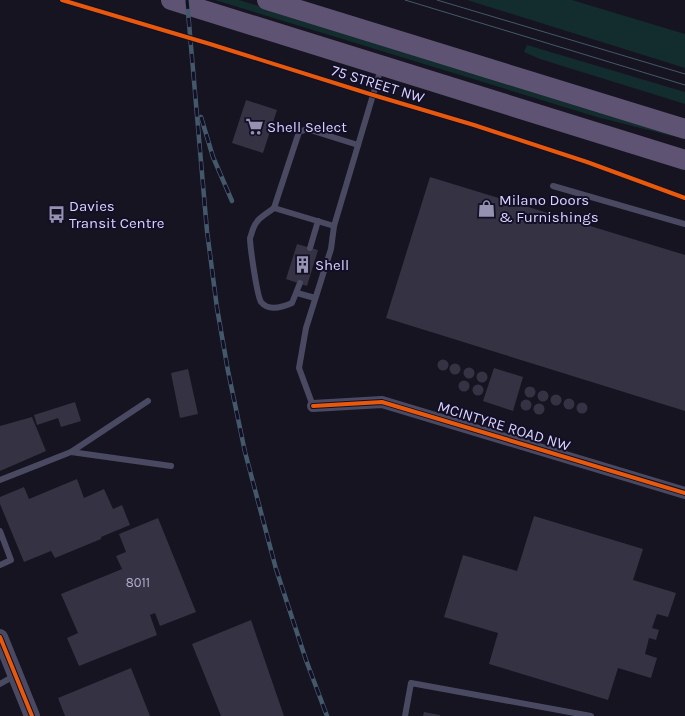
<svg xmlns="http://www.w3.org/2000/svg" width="685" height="716" viewBox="0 0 685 716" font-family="Karla,sans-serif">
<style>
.green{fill:#132c2d}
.building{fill:#343243}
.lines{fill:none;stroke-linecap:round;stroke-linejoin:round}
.service{stroke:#4a4962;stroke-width:6}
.minor{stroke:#4a4962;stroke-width:12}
.tertiary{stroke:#4a4962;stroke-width:16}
.primary{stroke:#5e5373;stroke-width:20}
.tram{stroke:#43596b;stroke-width:1}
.rail-casing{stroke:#43596b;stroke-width:4.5}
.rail{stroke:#130f26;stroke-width:3;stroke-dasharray:9;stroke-linecap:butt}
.cycleway-casing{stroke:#130f26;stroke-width:6}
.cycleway{stroke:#e8590c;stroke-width:4}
.labels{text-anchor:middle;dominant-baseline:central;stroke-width:4;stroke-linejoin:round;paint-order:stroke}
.number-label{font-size:13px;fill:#b0acd0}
.street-label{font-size:15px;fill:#d9d4ff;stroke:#130f26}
.poi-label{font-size:15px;fill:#d9d4ff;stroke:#130f26;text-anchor:start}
</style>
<rect width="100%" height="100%" fill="#161421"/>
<g class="green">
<polygon points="215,0 239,0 673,133 672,136 597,117"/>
<polygon points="467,0 572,0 685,34 685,68"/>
<polygon points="527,45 685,92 685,104 540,59 524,52"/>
</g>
<g class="building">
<polygon points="246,100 277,110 263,153 232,143"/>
<polygon points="430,177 685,255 685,411 386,318"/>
<polygon points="297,244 318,250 307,286 286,279"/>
<circle cx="443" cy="365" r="5.5"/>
<circle cx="455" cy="369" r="5.5"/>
<circle cx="469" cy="373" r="5.5"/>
<polygon points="494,368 523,377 513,411 483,401"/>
<polygon points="188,369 198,414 180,418 171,373"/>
<circle cx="482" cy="377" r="5.5"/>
<circle cx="464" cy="386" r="5.5"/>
<circle cx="478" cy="390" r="5.5"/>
<circle cx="530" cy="392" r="5.5"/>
<circle cx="543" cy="396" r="5.5"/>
<circle cx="556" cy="400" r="5.5"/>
<circle cx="569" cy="404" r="5.5"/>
<circle cx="526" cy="405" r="5.5"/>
<polygon points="75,402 81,421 61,427 58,418 37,425 34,415"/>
<circle cx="582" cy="408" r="5.5"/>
<circle cx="539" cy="409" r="5.5"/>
<polygon points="32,417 46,451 0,471 0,426"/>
<polygon points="77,479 84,498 104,489 113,509 122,505 130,525 101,537 101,539 55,558 51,551 24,562 0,504 0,497 24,487 29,499"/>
<polygon points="534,516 643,549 633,580 676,593 668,617 657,614 652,628 659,630 656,640 649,638 645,654 657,658 651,678 618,668 608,700 489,664 498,633 444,617 463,555 517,571"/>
<polygon points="158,518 196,612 160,626 155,613 150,615 157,635 79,666 67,638 78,633 61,594 122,569 116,556 126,552 119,534"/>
<polygon points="251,620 284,716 221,716 192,644"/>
<polygon points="131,668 150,716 65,716 58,698"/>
<polygon points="424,712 440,715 440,716 423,716"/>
</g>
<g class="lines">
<g class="service">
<polyline points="553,186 685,224"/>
<path d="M 274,208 C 266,214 256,219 253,229 C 252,232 251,236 250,238 C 250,246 257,296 261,302 C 269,312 283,307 292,303 L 300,283"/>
<polyline points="334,226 274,208 299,132 307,129 358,145"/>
<polyline points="310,248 318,221"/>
<polyline points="297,293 315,298"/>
<polyline points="313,406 299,368 306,328 331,249 334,226 381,68"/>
<polyline points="71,452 171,466"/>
<polyline points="0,480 71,452 148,401"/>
<polyline points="0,531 11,560 0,565"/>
<polyline points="0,684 14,676"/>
<polyline points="405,716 411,683 591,716"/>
</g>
<polyline class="minor" points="313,406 382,402 685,493"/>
<polyline class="tertiary" points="0,637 32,716"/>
<g class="primary">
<polyline points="171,0 685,160"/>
<polyline points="267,0 685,129"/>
</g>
<g class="tram">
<polyline points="405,0 685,85"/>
<polyline points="437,0 685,74"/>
</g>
<defs>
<g id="rail">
<polyline points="187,0 207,231 217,308 228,371 245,452 276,569 306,660 327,716"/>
<polyline points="201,117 213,157 232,201"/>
</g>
</defs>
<use href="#rail" class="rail-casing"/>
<use href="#rail" class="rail"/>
<defs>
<g id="cycleway">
<polyline points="62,0 210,44 373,95 474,125 587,162 685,198"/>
<polyline points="313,406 382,402 685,493"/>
<polyline points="0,637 32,716"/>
</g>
</defs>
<use href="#cycleway" class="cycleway-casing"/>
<use href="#cycleway" class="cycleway"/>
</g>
<defs>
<symbol id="supermarket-bare" viewBox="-9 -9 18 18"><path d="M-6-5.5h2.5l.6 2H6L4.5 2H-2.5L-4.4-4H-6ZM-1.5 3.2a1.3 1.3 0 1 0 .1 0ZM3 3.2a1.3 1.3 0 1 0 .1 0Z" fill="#9591b1" stroke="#130f26" stroke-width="2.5" paint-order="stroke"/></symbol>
<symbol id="shop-bare" viewBox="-9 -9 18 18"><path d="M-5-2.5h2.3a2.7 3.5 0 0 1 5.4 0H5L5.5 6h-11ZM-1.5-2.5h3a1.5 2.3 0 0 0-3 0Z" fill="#9591b1" stroke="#130f26" stroke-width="2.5" paint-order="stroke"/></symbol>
<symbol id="bus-bare" viewBox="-9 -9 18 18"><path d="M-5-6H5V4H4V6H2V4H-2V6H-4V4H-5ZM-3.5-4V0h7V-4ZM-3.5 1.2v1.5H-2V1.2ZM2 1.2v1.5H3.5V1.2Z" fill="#9591b1" stroke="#130f26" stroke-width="2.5" paint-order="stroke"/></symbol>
<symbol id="building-bare" viewBox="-9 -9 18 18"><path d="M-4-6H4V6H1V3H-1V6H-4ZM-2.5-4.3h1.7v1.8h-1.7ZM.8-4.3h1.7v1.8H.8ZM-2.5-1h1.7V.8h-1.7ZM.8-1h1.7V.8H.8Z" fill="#9591b1" stroke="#130f26" stroke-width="2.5" paint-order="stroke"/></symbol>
</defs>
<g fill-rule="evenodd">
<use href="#supermarket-bare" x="242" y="114" width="25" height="25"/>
<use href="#shop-bare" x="474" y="196" width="25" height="25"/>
<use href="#bus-bare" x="44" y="202" width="25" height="25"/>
<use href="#building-bare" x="290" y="252" width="25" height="25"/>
</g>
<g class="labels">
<g class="number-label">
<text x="138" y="582">8011</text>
</g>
<g class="street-label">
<text transform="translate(378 84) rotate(17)">75 STREET NW</text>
<text transform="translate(504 426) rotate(17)">MCINTYRE ROAD NW</text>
</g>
<g class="poi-label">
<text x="267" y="127">Shell Select</text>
<text x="499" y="200">Milano Doors<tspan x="499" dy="17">&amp; Furnishings</tspan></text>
<text x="69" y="206">Davies<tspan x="69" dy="17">Transit Centre</tspan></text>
<text x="315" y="265">Shell</text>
</g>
</g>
</svg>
